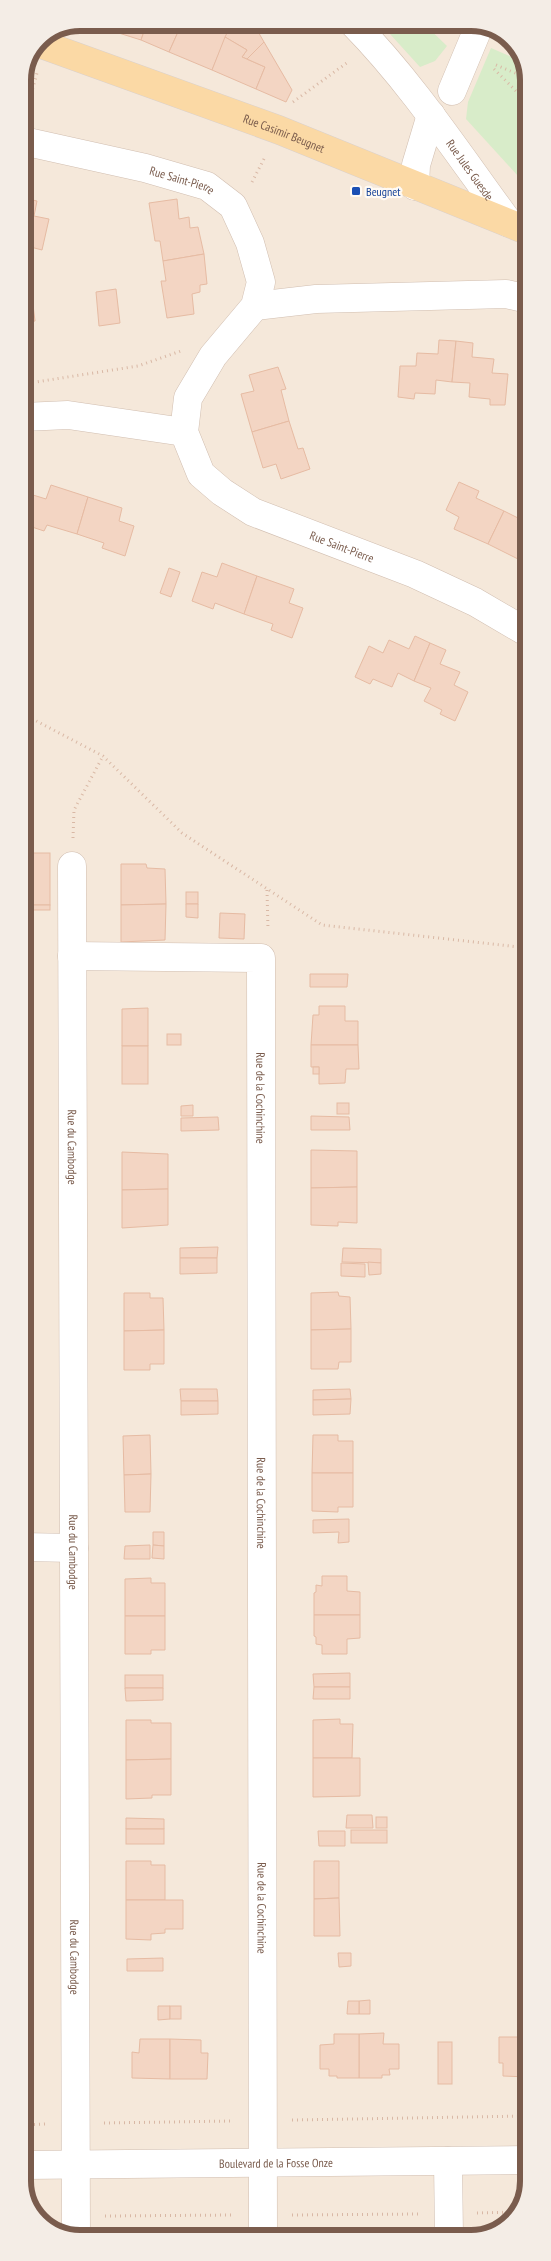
<svg xmlns="http://www.w3.org/2000/svg" width="551" height="2261" viewBox="0 0 551 2261" font-family="'PT Sans Narrow',sans-serif">
<style>
.residential{fill:#f5e8da}
.green{fill:#d8ecc9}
.building{fill:#f3d5c3;stroke:#e6bba3}
.lines{fill:none;stroke-linecap:round;stroke-linejoin:round}
.minor-casing{stroke:#d1beb0;stroke-width:29}
.major-casing{stroke:#dad1cd;stroke-width:29}
.path{stroke:#d9b8a5;stroke-width:3;stroke-dasharray:1 4;stroke-linecap:butt}
.minor{stroke:#fff;stroke-width:28}
.major{stroke:#fbd9a5;stroke-width:28}
.transit-dot{fill:#1a4fb4;stroke:#fffaf3;stroke-width:2}
.labels{text-anchor:middle;dominant-baseline:central;stroke-width:4.5;stroke-linejoin:round;paint-order:stroke}
.street-label{font-size:12px;fill:#7a5c4d;stroke:#fffaf3}
.transit-label{font-size:12px;fill:#164399;stroke:#fffaf3;text-anchor:start}
.rim{fill:none;stroke:#7a5c4d;stroke-width:6}
</style>
<rect width="100%" height="100%" fill="#fdf6ec"/>
<polygon class="residential" points="80,23 478,23 511,39 527,69 528,2181 514,2219 482,2237 73,2238 40,2222 24,2192 23,80 40,39"/>
<g class="green">
<polygon points="380,23 423,23 447,46 435,61 420,67"/>
<polygon points="491,48 523,62 527,69 528,187 466,119 468,102"/>
</g>
<g class="building">
<polygon points="88,23 109,23 106,29"/>
<polygon points="109,23 147,23 141,40 106,29"/>
<polygon points="147,23 182,23 169,52 141,40"/>
<polygon points="182,23 232,23 212,70 169,52"/>
<polygon points="232,23 253,23 264,42 247,59 242,57 247,50 225,37"/>
<polygon points="225,37 247,50 242,57 265,67 256,89 212,70"/>
<polygon points="264,42 292,90 286,102 256,89 265,67 247,59"/>
<polygon points="23,198 37,201 34,216 49,219 42,250 23,245"/>
<polygon points="177,199 179,219 189,217 190,228 198,227 204,254 163,261 160,241 155,241 149,203"/>
<polygon points="204,254 207,284 200,285 200,292 192,294 194,314 167,318 161,281 166,281 163,261"/>
<polygon points="23,289 31,289 35,321 23,323"/>
<polygon points="116,289 120,323 99,326 96,292"/>
<polygon points="439,340 456,341 452,382 436,380 435,394 415,393 414,399 398,397 400,366 416,366 417,353 438,354"/>
<polygon points="456,341 473,343 472,357 494,359 492,373 508,374 505,405 490,405 490,399 469,397 470,383 452,382"/>
<polygon points="278,367 286,389 281,390 289,421 252,432 241,394 254,391 249,375"/>
<polygon points="289,421 298,449 303,448 310,469 281,479 276,464 263,468 252,432"/>
<polygon points="459,482 479,491 476,498 504,511 488,544 454,529 459,517 446,510"/>
<polygon points="51,485 88,497 77,534 47,525 44,531 23,524 33,495 46,499"/>
<polygon points="88,497 122,508 119,521 134,526 125,556 102,548 104,543 77,534"/>
<polygon points="504,511 528,523 528,549 522,561 488,544"/>
<polygon points="222,563 257,576 244,614 215,603 213,609 192,601 202,572 217,577"/>
<polygon points="169,568 180,572 171,597 160,593"/>
<polygon points="257,576 294,589 289,603 303,608 292,638 271,630 273,624 244,614"/>
<polygon points="415,636 430,643 414,681 398,673 392,687 373,679 370,684 355,677 369,646 383,653 389,640 409,649"/>
<polygon points="430,643 446,650 440,664 460,672 454,685 468,692 455,721 440,714 442,710 424,701 431,688 414,681"/>
<polygon points="528,730 528,751 519,745"/>
<rect x="23" y="853" width="27" height="52"/>
<polygon points="121,864 146,864 147,868 165,869 166,904 121,905"/>
<rect x="186" y="892" width="12" height="12"/>
<polygon points="166,904 165,940 121,942 121,905"/>
<polygon points="186,904 198,904 198,918 186,917"/>
<rect x="23" y="905" width="27" height="5"/>
<polygon points="220,913 245,914 244,939 219,938"/>
<polygon points="310,974 348,974 347,987 310,987"/>
<polygon points="319,1006 345,1006 345,1021 358,1021 358,1045 311,1045 313,1015 319,1015"/>
<polygon points="148,1008 148,1046 122,1046 122,1009"/>
<rect x="167" y="1034" width="14" height="11"/>
<polygon points="311,1045 358,1045 359,1069 346,1069 345,1083 319,1084 319,1067 311,1067"/>
<rect x="122" y="1046" width="26" height="38"/>
<rect x="313" y="1067" width="6" height="7"/>
<rect x="337" y="1103" width="12" height="11"/>
<polygon points="193,1105 193,1116 181,1116 181,1106"/>
<polygon points="311,1116 349,1117 350,1130 311,1130"/>
<polygon points="218,1117 219,1130 181,1131 181,1118"/>
<polygon points="311,1150 357,1151 357,1187 311,1188"/>
<polygon points="122,1152 168,1154 168,1189 122,1190"/>
<polygon points="357,1187 357,1223 338,1222 338,1226 311,1225 311,1188"/>
<polygon points="168,1189 168,1225 122,1228 122,1190"/>
<polygon points="218,1247 217,1258 180,1258 180,1248"/>
<polygon points="343,1248 381,1249 381,1263 342,1262"/>
<polygon points="180,1258 217,1258 217,1273 180,1274"/>
<polygon points="368,1262 381,1263 381,1274 369,1275"/>
<polygon points="341,1263 365,1264 365,1277 341,1276"/>
<polygon points="338,1292 339,1296 350,1297 351,1329 311,1330 311,1293"/>
<polygon points="124,1293 150,1293 150,1298 163,1298 164,1330 124,1331"/>
<polygon points="351,1329 351,1362 339,1362 338,1369 311,1369 311,1330"/>
<polygon points="164,1330 164,1364 150,1364 150,1370 124,1370 124,1331"/>
<polygon points="180,1389 217,1389 218,1401 181,1401"/>
<polygon points="350,1389 351,1399 313,1400 313,1390"/>
<polygon points="351,1399 350,1414 313,1415 313,1400"/>
<polygon points="181,1401 218,1401 218,1414 181,1415"/>
<polygon points="150,1435 151,1474 124,1475 123,1436"/>
<polygon points="313,1435 338,1435 338,1441 353,1441 353,1473 312,1473"/>
<polygon points="312,1473 353,1473 353,1507 338,1507 338,1512 312,1511"/>
<polygon points="151,1474 150,1512 125,1512 124,1475"/>
<polygon points="349,1519 349,1542 338,1543 339,1532 313,1533 313,1520"/>
<polygon points="153,1532 164,1532 164,1546 153,1545"/>
<polygon points="150,1545 150,1559 124,1559 125,1546"/>
<polygon points="153,1545 164,1546 164,1559 152,1558"/>
<polygon points="322,1576 347,1576 347,1591 360,1592 360,1615 314,1615 314,1593 316,1592 316,1585 322,1586"/>
<polygon points="151,1578 151,1583 165,1583 165,1616 125,1616 125,1579"/>
<polygon points="314,1615 360,1615 360,1638 347,1639 347,1654 322,1654 322,1645 316,1644 316,1637 314,1636"/>
<polygon points="125,1616 165,1616 165,1650 151,1650 151,1654 125,1654"/>
<polygon points="350,1673 350,1687 314,1687 313,1674"/>
<rect x="125" y="1675" width="38" height="13"/>
<rect x="23" y="1677" width="9" height="12"/>
<polygon points="314,1687 350,1687 350,1699 313,1699"/>
<polygon points="125,1688 163,1688 163,1700 126,1701"/>
<polygon points="23,1689 32,1689 31,1703 23,1703"/>
<polygon points="340,1719 340,1724 353,1724 352,1758 313,1758 313,1720"/>
<polygon points="126,1720 151,1720 151,1723 171,1723 171,1759 126,1760"/>
<polygon points="313,1758 360,1758 360,1796 313,1797"/>
<polygon points="171,1759 171,1795 152,1795 152,1798 126,1799 126,1760"/>
<polygon points="347,1815 372,1815 373,1828 346,1828"/>
<rect x="376" y="1817" width="11" height="11"/>
<polygon points="23,1818 32,1818 33,1831 23,1831"/>
<polygon points="126,1818 164,1819 164,1829 126,1829"/>
<rect x="126" y="1829" width="38" height="15"/>
<rect x="351" y="1830" width="36" height="13"/>
<rect x="23" y="1831" width="10" height="13"/>
<polygon points="318,1831 345,1831 345,1846 319,1846"/>
<polygon points="126,1861 151,1861 151,1865 165,1865 165,1900 126,1900"/>
<polygon points="314,1861 339,1861 339,1898 314,1899"/>
<polygon points="339,1898 340,1936 314,1936 314,1899"/>
<polygon points="126,1900 183,1900 183,1929 165,1929 165,1933 151,1934 151,1940 126,1939"/>
<polygon points="338,1953 351,1953 351,1966 339,1967"/>
<rect x="23" y="1957" width="10" height="13"/>
<polygon points="163,1958 163,1971 127,1971 127,1959"/>
<polygon points="370,2000 370,2014 359,2014 359,2001"/>
<polygon points="348,2001 359,2001 359,2014 347,2014"/>
<polygon points="158,2006 170,2006 170,2019 158,2020"/>
<rect x="170" y="2006" width="11" height="13"/>
<polygon points="384,2033 383,2044 399,2044 399,2069 389,2069 390,2075 382,2075 382,2078 359,2078 359,2034"/>
<polygon points="334,2034 359,2034 359,2078 337,2078 337,2076 329,2076 329,2069 320,2069 320,2045 334,2044"/>
<polygon points="499,2037 528,2037 528,2077 503,2076 503,2063 499,2063"/>
<polygon points="140,2039 170,2039 170,2079 132,2078 132,2052 139,2053"/>
<polygon points="170,2039 201,2040 201,2053 208,2053 207,2079 170,2079"/>
<rect x="438" y="2042" width="14" height="42"/>
</g>
<g class="lines">
<defs>
<g id="minor">
<path id="s1" d="M 353,23 C 412,83 459,155 509,223"/>
<polyline points="452,91 480,24"/>
<path id="s2" d="M 23,141 L 145,168 L 207,186 L 233,206 L 250,243 L 261,282 L 255,306 L 213,356 L 188,398 L 184,432 L 201,474 L 222,492 L 253,512 L 415,574 L 475,602 L 528,633"/>
<polyline points="415,186 416,165 431,115"/>
<polyline points="255,306 316,299 506,294 528,299"/>
<polyline points="23,417 68,415 184,432"/>
<path id="s3" d="M 72,866 L 76,2238"/>
<path id="s4" d="M 72,956 L 261,958 L 263,2238"/>
<polyline points="23,1547 74,1548"/>
<polyline points="448,2161 449,2237"/>
<path id="s5" d="M 24,2165 L 528,2160"/>
</g>
<g id="major">
<path id="s6" d="M 38,43 L 279,130 L 528,231"/>
</g>
</defs>
<use href="#minor" class="minor-casing"/>
<use href="#major" class="major-casing"/>
<g class="path">
<polyline points="496,65 527,78"/>
<polyline points="494,69 527,102"/>
<polyline points="293,102 348,62"/>
<polyline points="26,113 37,73"/>
<polyline points="252,182 265,157"/>
<polyline points="23,384 138,366 181,351"/>
<polyline points="23,714 103,756 182,833 322,925 528,948"/>
<polyline points="73,838 74,810 103,756"/>
<polyline points="267,890 268,929"/>
<polyline points="292,2120 528,2116"/>
<polyline points="104,2123 233,2121"/>
<polyline points="24,2125 45,2124"/>
<polyline points="477,2213 517,2212"/>
<polyline points="292,2215 419,2214"/>
<polyline points="105,2216 234,2215"/>
<polyline points="37,2217 46,2217"/>
</g>
<use href="#minor" class="minor"/>
<use href="#major" class="major"/>
</g>
<rect class="transit-dot" x="351" y="186" width="10" height="10" rx="2.5"/>
<g class="labels">
<g class="street-label">
<text stroke="none"><textPath href="#s6" startOffset="262">Rue Casimir Beugnet</textPath></text>
<text stroke="none"><textPath href="#s1" startOffset="188">Rue Jules Guesde</textPath></text>
<text stroke="none"><textPath href="#s2" startOffset="164">Rue Saint-Pierre</textPath></text>
<text stroke="none"><textPath href="#s2" startOffset="682">Rue Saint-Pierre</textPath></text>
<text stroke="none"><textPath href="#s4" startOffset="329">Rue de la Cochinchine</textPath></text>
<text stroke="none"><textPath href="#s3" startOffset="281">Rue du Cambodge</textPath></text>
<text stroke="none"><textPath href="#s4" startOffset="734">Rue de la Cochinchine</textPath></text>
<text stroke="none"><textPath href="#s3" startOffset="686">Rue du Cambodge</textPath></text>
<text stroke="none"><textPath href="#s4" startOffset="1139">Rue de la Cochinchine</textPath></text>
<text stroke="none"><textPath href="#s3" startOffset="1091">Rue du Cambodge</textPath></text>
<text stroke="none"><textPath href="#s5" startOffset="252">Boulevard de la Fosse Onze</textPath></text>
</g>
<g class="transit-label">
<text x="366" y="191">Beugnet</text>
</g>
</g>
<path d="M0 0H551V2261H0ZM80 31H471A49 49 0 0 1 520 80V2181A49 49 0 0 1 471 2230H80A49 49 0 0 1 31 2181V80A49 49 0 0 1 80 31Z" fill="#f4ede6" fill-rule="evenodd"/>
<path class="rim" d="M80 31H471A49 49 0 0 1 520 80V2181A49 49 0 0 1 471 2230H80A49 49 0 0 1 31 2181V80A49 49 0 0 1 80 31Z"/>
</svg>
